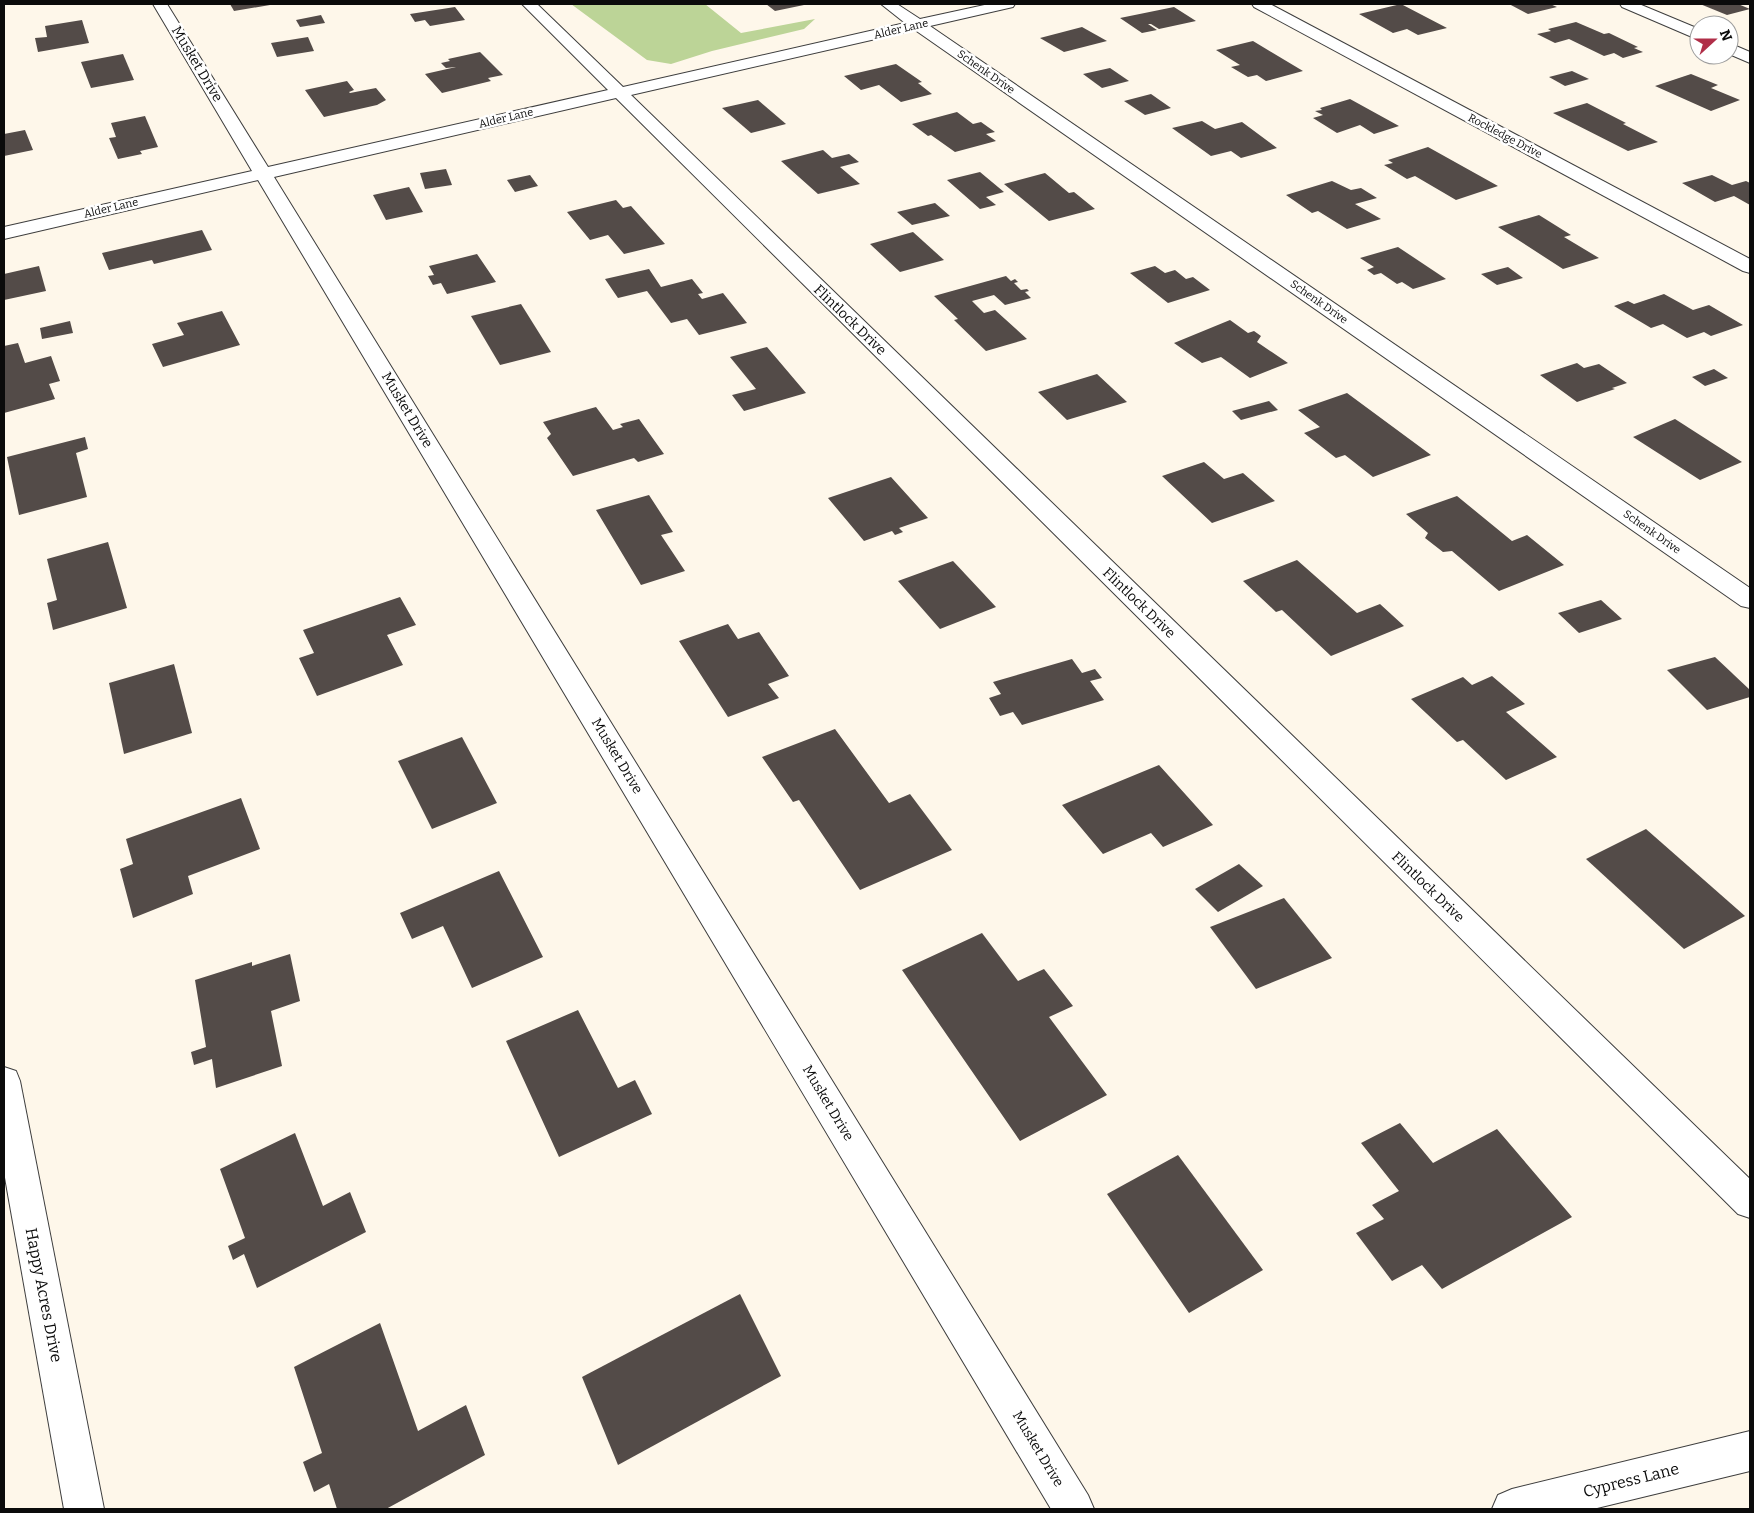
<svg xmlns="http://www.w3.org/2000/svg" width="1754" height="1513" viewBox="0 0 1754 1513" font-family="Bitter,serif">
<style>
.forest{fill:#bcd497}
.building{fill:#534b48}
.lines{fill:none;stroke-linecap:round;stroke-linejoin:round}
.minor-casing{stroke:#3e3e3e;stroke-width:2}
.minor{fill:#fff;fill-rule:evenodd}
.labels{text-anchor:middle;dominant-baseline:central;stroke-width:5;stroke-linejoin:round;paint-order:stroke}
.far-street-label{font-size:11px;fill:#0b0b0b;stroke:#fff}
.street-label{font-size:14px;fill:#0b0b0b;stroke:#fff}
.near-street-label{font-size:16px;fill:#0b0b0b;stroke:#fff}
</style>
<rect width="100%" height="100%" fill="#fef7ea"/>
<polygon class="forest" points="571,4 705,4 741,33 815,19 804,29 712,51 671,64 647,60"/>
<g class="building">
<polygon points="230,4 269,4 270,5 234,11"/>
<polygon points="766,4 804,4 804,5 775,11"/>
<polygon points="1401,4 1447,28 1418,35 1407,29 1393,33 1359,14"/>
<polygon points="1509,4 1550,4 1557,7 1528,14"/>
<polygon points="1700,4 1738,4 1750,9 1727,15"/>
<polygon points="455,7 465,20 430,26 425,20 415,22 410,14"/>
<polygon points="1174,7 1196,21 1159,29 1151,24 1148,24 1157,30 1142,33 1120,18"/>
<polygon points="321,15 325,23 300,27 296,20"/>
<polygon points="82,20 89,43 38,52 35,38 47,37 45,26"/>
<polygon points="1576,22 1604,34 1609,33 1638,47 1634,48 1643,52 1623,58 1614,53 1604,56 1569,39 1555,43 1537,34 1551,31 1548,29"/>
<polygon points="1082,27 1107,41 1064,52 1040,38"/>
<polygon points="308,37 314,51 277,57 271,43"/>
<polygon points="1253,41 1303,71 1266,81 1257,75 1248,77 1231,67 1240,65 1216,50"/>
<polygon points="480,52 503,75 488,78 491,81 442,93 425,74 456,67 446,68 441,63 450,61 448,59"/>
<polygon points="123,54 134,80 91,88 81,62"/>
<polygon points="896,64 922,82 918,83 932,94 901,102 879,85 861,90 844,76"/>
<polygon points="1110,68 1129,81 1102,88 1083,74"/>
<polygon points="1572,71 1589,79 1565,86 1549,77"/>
<polygon points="1691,74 1718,85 1711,88 1740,100 1711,111 1655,86"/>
<polygon points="347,81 354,90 349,92 350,93 376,88 386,100 377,105 324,117 305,90"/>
<polygon points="1151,94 1171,108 1145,115 1124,101"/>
<polygon points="1350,99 1399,126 1374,134 1360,125 1337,133 1313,118 1323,115 1315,111 1322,110 1320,108"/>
<polygon points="758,100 786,124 751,133 722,108"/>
<polygon points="1587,103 1626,123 1623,124 1658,142 1628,151 1553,113"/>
<polygon points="957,112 973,124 981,122 995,132 986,134 996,141 955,152 931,135 928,136 912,124"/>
<polygon points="145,116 158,147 140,151 142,154 118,159 109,138 116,137 111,123"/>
<polygon points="1202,121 1215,129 1242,122 1277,148 1241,158 1231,151 1211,156 1172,128"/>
<polygon points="25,130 33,150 4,156 4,134"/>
<polygon points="1428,147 1498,186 1456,200 1415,176 1407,179 1384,165 1393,163 1388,160"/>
<polygon points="823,150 832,158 849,154 859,162 840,167 860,184 818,194 781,161"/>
<polygon points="446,169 452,185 425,189 420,173"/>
<polygon points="980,172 1004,192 986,197 996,205 980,209 947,180"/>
<polygon points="1045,173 1069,193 1074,192 1095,209 1049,221 1004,184"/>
<polygon points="530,175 538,186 515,192 507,180"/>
<polygon points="1712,175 1732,185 1746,181 1750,183 1750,205 1734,196 1715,202 1682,183"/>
<polygon points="1332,181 1351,190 1361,188 1377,198 1355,204 1381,219 1347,229 1318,211 1312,213 1286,195"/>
<polygon points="409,187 423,212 386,220 373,195"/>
<polygon points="616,200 623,208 631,206 665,244 624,254 608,235 590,240 567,212"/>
<polygon points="935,203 950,216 912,225 897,212"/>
<polygon points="1539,215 1571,235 1564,237 1599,258 1563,269 1498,227"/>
<polygon points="202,230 212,250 154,264 152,260 109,270 102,253"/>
<polygon points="913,232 944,260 900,272 870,244"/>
<polygon points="1398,247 1446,279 1413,289 1402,282 1397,284 1381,273 1374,275 1367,270 1374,267 1360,258"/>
<polygon points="477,254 496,282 447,294 441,283 433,285 428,276 434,275 429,266"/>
<polygon points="39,266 46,291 4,300 4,274"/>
<polygon points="1155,266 1165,273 1175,270 1186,279 1193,277 1210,290 1168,303 1130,273"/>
<polygon points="1508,267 1523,278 1497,285 1481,274"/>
<polygon points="649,269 661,287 692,279 703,293 698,294 702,299 723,293 747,323 699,335 687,319 671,323 647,291 618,298 605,279"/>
<polygon points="1006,276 1011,281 1015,279 1018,282 1014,283 1021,290 1027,289 1029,291 1025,292 1031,298 1005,305 994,295 972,301 984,313 995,310 1027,339 986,351 954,320 958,319 934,296"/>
<polygon points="1664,294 1693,310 1709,305 1743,325 1711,336 1704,332 1687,338 1663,324 1651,328 1614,306 1628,301 1634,304"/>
<polygon points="521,304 551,352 500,365 471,316"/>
<polygon points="222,311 240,345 163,367 152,344 184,335 177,323"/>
<polygon points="1230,320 1248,333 1254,331 1261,336 1257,342 1288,363 1250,378 1221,357 1202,363 1174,343"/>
<polygon points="70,321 73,333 42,339 40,328"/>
<polygon points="18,343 25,363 51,356 60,381 49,384 55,399 4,413 4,346"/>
<polygon points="767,347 806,393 744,411 732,395 756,389 730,357"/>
<polygon points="1577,363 1584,368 1599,364 1627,383 1612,388 1615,389 1577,402 1540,375"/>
<polygon points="1714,369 1728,378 1705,386 1692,377"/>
<polygon points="1097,374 1127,402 1067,420 1038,392"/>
<polygon points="1347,393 1431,455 1373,477 1345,455 1336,458 1304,433 1320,427 1298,410"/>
<polygon points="1269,401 1278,410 1241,420 1232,411"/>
<polygon points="596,407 613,430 623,427 620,424 639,419 664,454 638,462 634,458 573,476 547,438 551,434 543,422"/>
<polygon points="1675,419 1742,462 1700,480 1633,437"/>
<polygon points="85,437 88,449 76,453 87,497 19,515 7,457"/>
<polygon points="1204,462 1224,479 1243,473 1275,501 1212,523 1162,476"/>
<polygon points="891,477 928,518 899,528 903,532 895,535 892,531 864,541 828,498"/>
<polygon points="649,495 673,532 661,535 685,571 641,585 596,510"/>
<polygon points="1457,496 1512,541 1527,535 1564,565 1499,591 1452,551 1443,552 1425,538 1428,533 1406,514"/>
<polygon points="108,542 127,608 53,630 47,603 57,600 47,559"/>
<polygon points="1297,560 1357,613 1380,604 1404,626 1331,656 1282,610 1276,612 1243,581"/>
<polygon points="953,561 996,607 940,629 898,581"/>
<polygon points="400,597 416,625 387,635 403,665 317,696 299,658 314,653 303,630"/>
<polygon points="1601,600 1622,619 1579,633 1558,613"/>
<polygon points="728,624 738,639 759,632 789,676 768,684 779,698 728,717 679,641"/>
<polygon points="1715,657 1750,690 1750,697 1707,710 1667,670"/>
<polygon points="1072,659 1082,673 1095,669 1102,678 1090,681 1104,700 1022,725 1013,712 1000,716 989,698 1001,694 993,682"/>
<polygon points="174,664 192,733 124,754 109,683"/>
<polygon points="1492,676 1525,704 1506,712 1557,757 1506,780 1463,740 1457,742 1411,699 1463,677 1472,685"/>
<polygon points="835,729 889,803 910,794 952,850 860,890 799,800 793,802 762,757"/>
<polygon points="462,737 497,803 432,829 398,761"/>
<polygon points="1159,765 1213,825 1163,847 1151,833 1103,854 1062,805"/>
<polygon points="241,798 260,849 188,876 193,894 133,918 120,869 133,864 126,839"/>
<polygon points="1646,829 1745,916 1684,949 1586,859"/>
<polygon points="1239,864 1263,886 1218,912 1195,889"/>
<polygon points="499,871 543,957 472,988 443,926 412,939 400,913"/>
<polygon points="1284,898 1332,958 1256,989 1210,927"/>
<polygon points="982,933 1018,981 1044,969 1073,1006 1049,1017 1107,1095 1020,1141 902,970"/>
<polygon points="290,954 300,1001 271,1011 282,1066 216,1088 212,1059 194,1065 191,1052 206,1047 195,980 252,962 252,966"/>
<polygon points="578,1010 618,1088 635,1080 652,1114 559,1157 506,1041"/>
<polygon points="1400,1123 1433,1163 1497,1129 1572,1217 1442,1289 1422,1265 1392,1281 1356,1233 1384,1219 1372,1205 1399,1191 1361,1143"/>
<polygon points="295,1133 323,1206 350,1192 366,1232 257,1288 244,1254 233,1260 228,1246 245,1238 220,1169"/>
<polygon points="1178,1155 1263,1270 1189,1313 1107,1194"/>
<polygon points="740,1294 781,1376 618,1465 582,1377"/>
<polygon points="380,1323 418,1431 466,1405 485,1455 386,1509 337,1509 329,1484 314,1492 303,1462 322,1453 294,1367"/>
</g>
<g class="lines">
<defs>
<g id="minor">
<polygon points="153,4 167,4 268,167 608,90 522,4 537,4 623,87 905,23 881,4 897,4 920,19 989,4 1015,4 1013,7 930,26 1750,588 1750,608 1741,606 915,30 631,95 1750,1179 1750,1218 1738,1214 616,98 274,177 1088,1495 1094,1509 1051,1509 258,180 4,239 4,227 252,171"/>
<polygon points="1252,4 1270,4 1750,259 1750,273 1743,271 1254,7"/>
<polygon points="1620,4 1639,4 1699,29 1699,40 1622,7"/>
<polygon points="1729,43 1750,52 1750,63 1729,54"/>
<polygon points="4,1067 16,1071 20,1081 104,1509 64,1509 4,1172"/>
<polygon points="1750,1431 1750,1471 1593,1509 1492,1509 1498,1495 1512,1489"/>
</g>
</defs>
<use href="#minor" class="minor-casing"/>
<use href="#minor" class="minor"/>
</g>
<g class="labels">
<g class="far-street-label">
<text transform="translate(901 29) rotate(-13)">Alder Lane</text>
<text transform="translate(986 72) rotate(35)">Schenk Drive</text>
<text transform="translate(506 118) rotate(-13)">Alder Lane</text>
<text transform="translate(1505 136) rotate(28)">Rockledge Drive</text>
<text transform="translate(111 208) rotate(-13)">Alder Lane</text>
<text transform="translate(1319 302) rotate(35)">Schenk Drive</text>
<text transform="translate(1652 532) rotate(35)">Schenk Drive</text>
</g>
<g class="street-label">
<text transform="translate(197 64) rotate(59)">Musket Drive</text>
<text transform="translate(850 320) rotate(44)">Flintlock Drive</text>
<text transform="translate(407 410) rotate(59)">Musket Drive</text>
<text transform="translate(1139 603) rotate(44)">Flintlock Drive</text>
<text transform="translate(617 756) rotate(59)">Musket Drive</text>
<text transform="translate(1428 887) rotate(44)">Flintlock Drive</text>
<text transform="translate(828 1103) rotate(59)">Musket Drive</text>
<text transform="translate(1038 1449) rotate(59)">Musket Drive</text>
</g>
<g class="near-street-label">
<text transform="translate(44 1295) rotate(79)">Happy Acres Drive</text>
<text transform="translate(1631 1480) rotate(-14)">Cypress Lane</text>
</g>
</g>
<rect width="1754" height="1513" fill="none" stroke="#0b0b0b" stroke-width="10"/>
<g transform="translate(1714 40) rotate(69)"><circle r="24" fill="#ffffff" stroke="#9d9d9d"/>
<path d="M0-4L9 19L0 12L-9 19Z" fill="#b02e48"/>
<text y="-8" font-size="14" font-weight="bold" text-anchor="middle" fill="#0b0b0b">N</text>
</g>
</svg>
